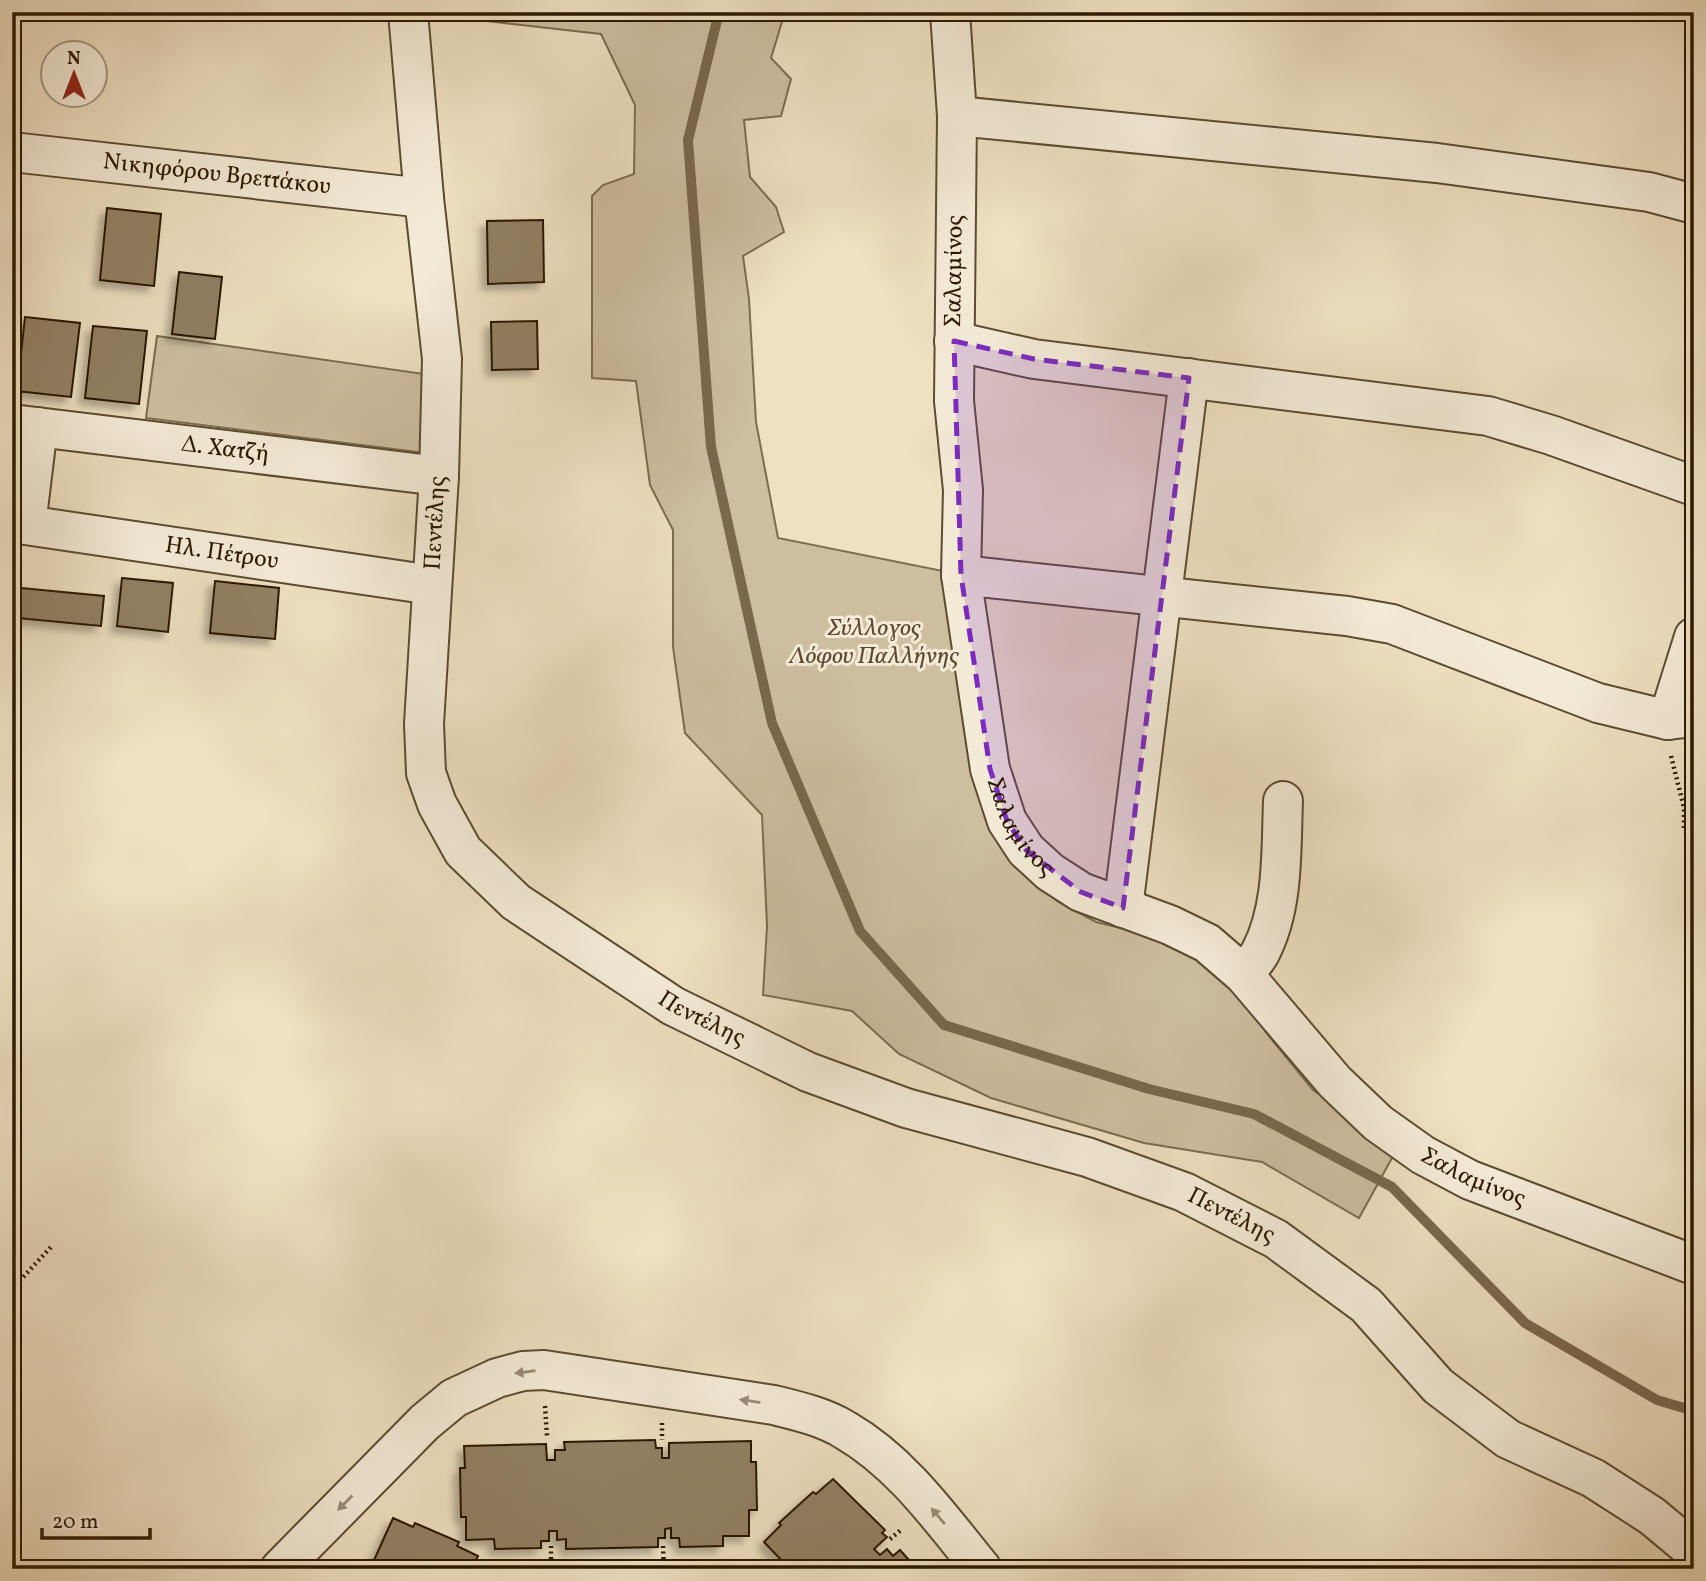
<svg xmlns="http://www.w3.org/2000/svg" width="1706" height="1581" viewBox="0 0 1706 1581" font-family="Vollkorn,serif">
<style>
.green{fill:#cdbea0;stroke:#7c6c50;stroke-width:2}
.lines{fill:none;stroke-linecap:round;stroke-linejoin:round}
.stream{stroke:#79684c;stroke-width:10}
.building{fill:#918064;stroke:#2c1900;stroke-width:2;filter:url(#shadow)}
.minor-casing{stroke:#5c4b30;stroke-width:42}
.path{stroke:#2c1900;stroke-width:4.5;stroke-dasharray:2 3.5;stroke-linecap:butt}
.minor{stroke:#f4ebd7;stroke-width:38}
.oneway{fill:#9a8c76}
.marked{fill:#7b2cbf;fill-opacity:0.2;stroke:#7b2cbf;stroke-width:5;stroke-dasharray:14 9;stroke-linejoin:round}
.labels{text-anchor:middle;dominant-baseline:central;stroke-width:6;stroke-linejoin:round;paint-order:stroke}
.street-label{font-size:24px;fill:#2c1900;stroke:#f4ebd7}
.park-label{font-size:24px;font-style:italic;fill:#5c4b30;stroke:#f4ebd7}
</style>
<defs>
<filter id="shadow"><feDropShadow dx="-6" dy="6" stdDeviation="3.5" flood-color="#0004"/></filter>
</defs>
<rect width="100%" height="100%" fill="#eee0c1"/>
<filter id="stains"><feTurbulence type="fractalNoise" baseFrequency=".00286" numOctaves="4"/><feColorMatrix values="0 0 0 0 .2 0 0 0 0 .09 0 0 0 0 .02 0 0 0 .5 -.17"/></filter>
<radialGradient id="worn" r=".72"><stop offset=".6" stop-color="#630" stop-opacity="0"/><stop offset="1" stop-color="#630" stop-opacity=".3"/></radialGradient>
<g class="green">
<polygon points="408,12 785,12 771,58 791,79 781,116 744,120 750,177 776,207 784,232 743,256 749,299 756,422 778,538 943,571 971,770 994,832 1020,869 1057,901 1096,922 1137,932 1198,958 1236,991 1268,1035 1313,1090 1398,1147 1359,1218 1262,1162 1144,1143 991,1098 899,1054 852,1011 763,995 767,926 762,815 685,733 673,647 673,530 650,485 636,381 592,378 592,196 603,185 634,174 635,105 601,34"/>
<polygon points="157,336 452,378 449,456 146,418"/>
</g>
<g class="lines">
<polyline class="stream" points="719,12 688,140 711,447 772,723 860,931 944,1025 1149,1089 1254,1114 1392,1187 1525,1323 1657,1400 1694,1411"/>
</g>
<g class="building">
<polygon points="107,208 161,214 154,286 100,280"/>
<polygon points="543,220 544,282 488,284 487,221"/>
<polygon points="179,272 222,277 215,339 172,334"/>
<polygon points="25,317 80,323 71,397 17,391"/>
<polygon points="537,321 538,369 492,370 491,322"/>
<polygon points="93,326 147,331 139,404 85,398"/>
<polygon points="122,578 173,583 168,632 117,626"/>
<polygon points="215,581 279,588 275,639 210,633"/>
<polygon points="21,588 104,596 101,626 18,618"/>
<polygon points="655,1440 656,1448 662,1448 662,1458 669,1458 669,1443 751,1441 751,1462 756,1462 757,1510 749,1510 749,1536 723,1536 723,1546 680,1547 679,1538 671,1538 671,1528 665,1529 665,1538 658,1538 658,1547 566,1549 566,1539 557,1540 557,1531 549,1531 549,1541 541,1541 541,1548 495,1549 494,1539 466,1540 466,1517 461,1517 460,1468 465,1468 464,1446 546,1444 547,1460 555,1460 555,1450 565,1450 564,1442"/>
<polygon points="833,1479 885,1530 882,1533 887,1537 874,1549 880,1555 887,1549 893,1556 900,1550 917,1569 775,1569 783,1562 764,1542 781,1525 779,1523 813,1492 816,1494"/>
<polygon points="393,1518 413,1527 415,1523 459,1542 457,1546 478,1556 472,1569 370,1569"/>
</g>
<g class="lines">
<defs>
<g id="minor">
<path id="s1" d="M 408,12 L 424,198 L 442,359 L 439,476 L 424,724 L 426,773 L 437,804 L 463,851 L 516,902 L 673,1006 L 808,1072 L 906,1108 L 1087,1157 L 1184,1192 L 1276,1239 L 1366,1305 L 1438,1386 L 1508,1439 L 1593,1478 L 1652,1516 L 1694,1551"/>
<path id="s2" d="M 950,12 L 957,116 L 954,401 L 963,490 L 961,575 L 990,769 L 1007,821 L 1026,850 L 1050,872 L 1081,892 L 1170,925 L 1207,943 L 1244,975 L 1335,1082 L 1378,1123 L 1423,1155 L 1470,1180 L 1694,1265"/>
<polyline points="957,116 1437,163 1649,192 1694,204"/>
<path id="s3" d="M 12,152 L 424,198"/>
<polyline points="954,341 1034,359 1488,416 1551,435 1694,486"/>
<path id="s4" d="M 12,424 L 439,476"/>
<path id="s5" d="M 12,523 L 432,585"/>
<polyline points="26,525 38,427"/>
<polyline points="961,575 1347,616 1392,624 1598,703 1668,720 1694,717"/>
<polyline points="1668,720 1694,637"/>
<polyline points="1123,908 1189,378"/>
<path d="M 1244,975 C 1249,968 1256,960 1260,953 C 1284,908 1281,851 1283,801"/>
<path d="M 280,1569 L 425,1422 L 454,1398 L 497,1378 L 523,1371 L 544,1370 L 774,1405 C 798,1411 824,1417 845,1430 C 902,1463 941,1519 982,1569"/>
</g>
</defs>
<use href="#minor" class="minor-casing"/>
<g class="path">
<polyline points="1671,756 1684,808 1684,829 1694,842"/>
<polyline points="12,1289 51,1247"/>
<polyline points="545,1406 547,1436"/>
<polyline points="662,1423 662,1440"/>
<polyline points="890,1539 902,1529"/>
<polyline points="551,1546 551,1569"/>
<polyline points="663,1546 664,1569"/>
</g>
<use href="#minor" class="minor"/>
</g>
<defs><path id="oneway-solid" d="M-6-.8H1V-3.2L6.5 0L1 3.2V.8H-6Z" transform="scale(1.75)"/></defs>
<g class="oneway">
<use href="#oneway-solid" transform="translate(525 1372) rotate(172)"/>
<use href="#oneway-solid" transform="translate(750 1401) rotate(-171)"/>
<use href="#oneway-solid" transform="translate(345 1503) rotate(135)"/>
<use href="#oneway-solid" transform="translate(938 1516) rotate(-130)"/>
</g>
<path class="marked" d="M 954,341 L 1034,359 L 1189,378 L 1123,908 L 1081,892 L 1026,850 L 1007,821 L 990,769 L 961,575 Z"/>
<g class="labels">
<g class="street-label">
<text stroke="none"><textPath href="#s3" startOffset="206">Νικηφόρου Βρεττάκου</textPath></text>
<text transform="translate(955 271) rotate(-89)">Σαλαμίνος</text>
<text stroke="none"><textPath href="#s4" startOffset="215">Δ. Χατζή</textPath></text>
<text transform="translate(436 523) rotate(-87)">Πεντέλης</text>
<text stroke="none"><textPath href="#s5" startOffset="212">Ηλ. Πέτρου</textPath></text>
<text stroke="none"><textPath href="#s2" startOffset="826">Σαλαμίνος</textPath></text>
<text stroke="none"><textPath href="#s1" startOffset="1143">Πεντέλης</textPath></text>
<text stroke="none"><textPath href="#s2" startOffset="1414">Σαλαμίνος</textPath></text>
<text stroke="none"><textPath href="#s1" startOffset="1710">Πεντέλης</textPath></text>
</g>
<g class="park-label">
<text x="874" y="629">Σύλλογος<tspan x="874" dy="28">Λόφου Παλλήνης</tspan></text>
</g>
</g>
<rect width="1706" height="1581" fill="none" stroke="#eee0c1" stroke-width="42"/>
<rect x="14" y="14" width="1678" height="1553" fill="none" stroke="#2c1900" stroke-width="3.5"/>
<rect x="21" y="21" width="1664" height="1539" fill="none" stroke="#2c1900" stroke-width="2"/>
<g transform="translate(74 74)"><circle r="33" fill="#f4ebd7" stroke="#a49781" stroke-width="2"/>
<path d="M0-5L12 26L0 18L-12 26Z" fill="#8f2418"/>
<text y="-10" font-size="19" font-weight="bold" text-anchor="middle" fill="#2c1900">N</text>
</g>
<path d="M42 1528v10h108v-10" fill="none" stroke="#2c1900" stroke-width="3.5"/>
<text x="52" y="1528" font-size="21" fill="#2c1900" stroke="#f4ebd7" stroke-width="5" paint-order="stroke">20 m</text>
<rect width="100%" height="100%" filter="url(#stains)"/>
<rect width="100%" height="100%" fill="url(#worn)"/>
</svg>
